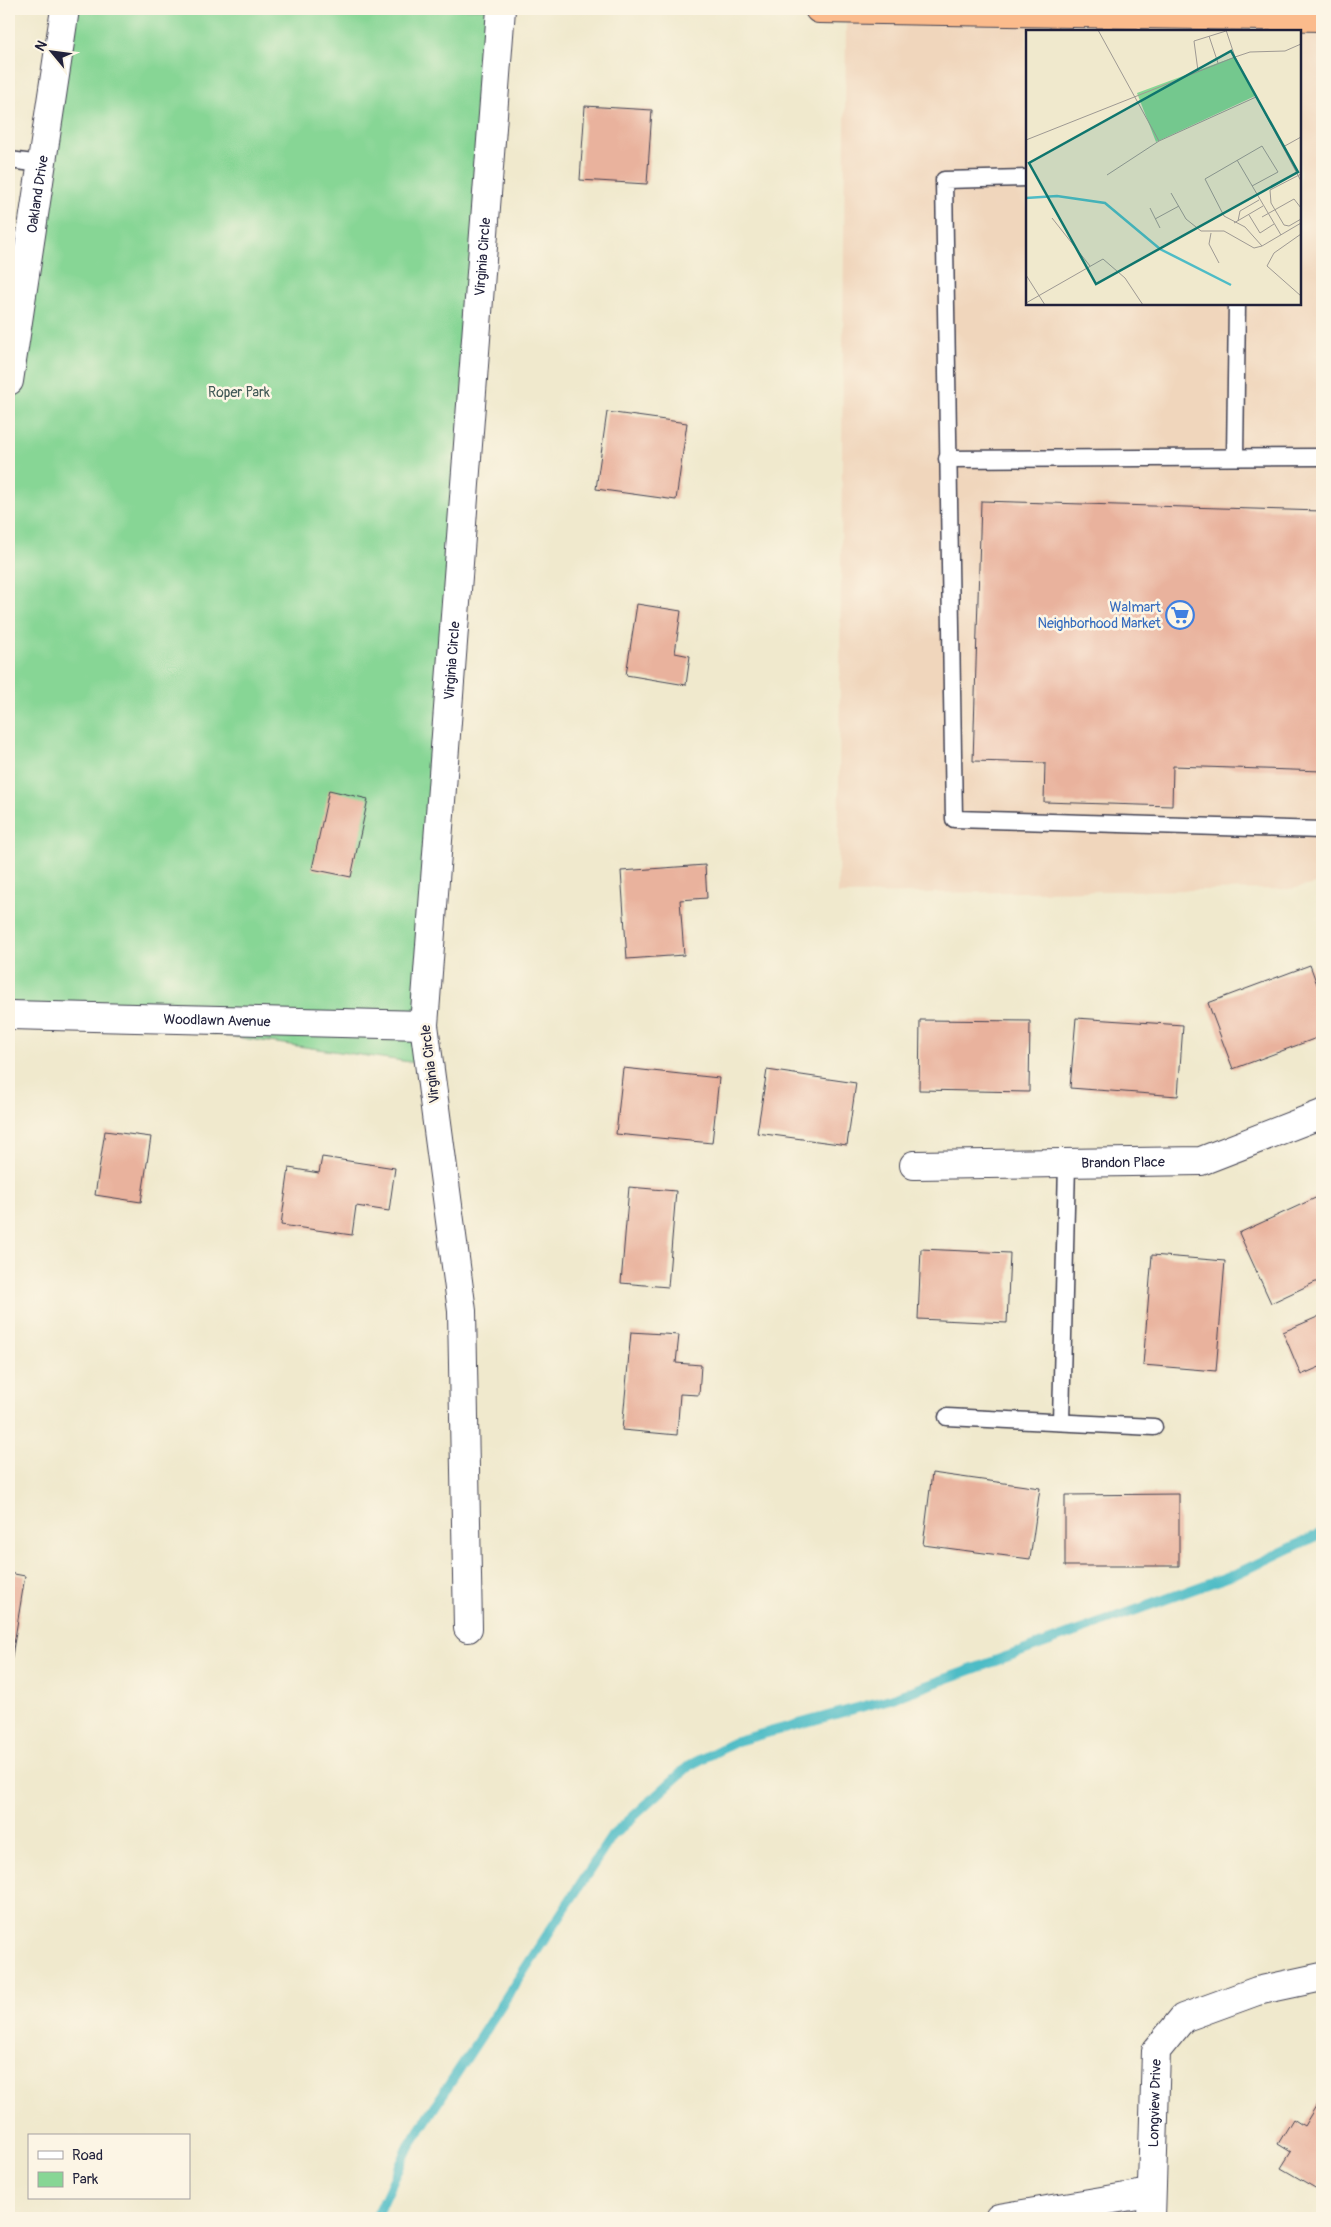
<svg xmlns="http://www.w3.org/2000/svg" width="1331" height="2227" viewBox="0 0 1331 2227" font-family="Pangolin,sans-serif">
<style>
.built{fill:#f0d6bc}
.park{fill:#87d695;stroke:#547c68}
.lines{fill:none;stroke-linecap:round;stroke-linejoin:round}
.stream{stroke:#4ebcc6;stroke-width:10}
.building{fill:#e9b29d}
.service-casing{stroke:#414051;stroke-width:19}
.minor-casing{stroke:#414051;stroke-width:30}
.trunk-casing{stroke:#414051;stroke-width:30}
.service{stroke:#fff;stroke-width:16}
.minor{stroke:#fff;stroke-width:28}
.trunk{stroke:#fbbb8c;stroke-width:28}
.labels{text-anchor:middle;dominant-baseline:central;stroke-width:5;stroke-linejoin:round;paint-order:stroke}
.street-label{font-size:14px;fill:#22223b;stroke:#fcf5e5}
.park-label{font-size:14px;fill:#405856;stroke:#fcf5e5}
.shop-label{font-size:14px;fill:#366cbe;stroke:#fcf5e5;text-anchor:end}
.inset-river{fill:none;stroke:#4ebcc6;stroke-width:2.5}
.inset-road{fill:none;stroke:#9e9993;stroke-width:1}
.view{fill:#0f766e;fill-opacity:0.15;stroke:#0f766e;stroke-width:2.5}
.inset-edge{fill:none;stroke:#22223b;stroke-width:2.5}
</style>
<rect width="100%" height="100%" fill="#fcf5e5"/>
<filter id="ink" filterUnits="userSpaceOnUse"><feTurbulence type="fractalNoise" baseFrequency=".02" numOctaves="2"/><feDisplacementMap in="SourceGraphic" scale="10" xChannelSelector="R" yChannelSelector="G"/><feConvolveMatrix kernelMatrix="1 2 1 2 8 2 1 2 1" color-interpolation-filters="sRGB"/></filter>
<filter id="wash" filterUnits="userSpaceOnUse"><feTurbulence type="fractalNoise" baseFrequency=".0096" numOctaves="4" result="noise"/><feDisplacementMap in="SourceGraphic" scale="20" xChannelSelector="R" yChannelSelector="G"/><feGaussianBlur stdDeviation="1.12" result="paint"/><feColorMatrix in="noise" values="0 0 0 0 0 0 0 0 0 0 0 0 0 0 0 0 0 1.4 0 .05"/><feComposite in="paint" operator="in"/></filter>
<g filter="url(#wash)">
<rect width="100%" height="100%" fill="#f0e9cd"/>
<polygon class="built" points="846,20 1250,31 1027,31 1027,304 1300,304 1300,33 1322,33 1322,883 1290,889 838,894"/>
<polygon class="park" points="62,9 488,9 417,1063 9,1005 9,375"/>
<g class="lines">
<polyline class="stream" points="376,2218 409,2146 612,1836 690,1765 737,1741 890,1699 1238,1573 1322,1533"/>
</g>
<g id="blocks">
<g class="building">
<polygon points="585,106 652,110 647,184 580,180"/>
<polygon points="607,412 687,423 676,500 596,489"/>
<polygon points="981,501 1322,511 1322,771 1173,766 1172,806 1044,802 1045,763 973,761"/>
<polygon points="637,604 681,611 675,653 690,656 686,685 626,675"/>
<polygon points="329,790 368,799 351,877 312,869"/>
<polygon points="705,865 707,898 680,900 684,955 627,959 621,871"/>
<polygon points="1310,965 1322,998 1322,1036 1233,1069 1208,1003"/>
<polygon points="1076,1018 1183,1025 1178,1096 1070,1088"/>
<polygon points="920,1020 1030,1021 1029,1092 919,1090"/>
<polygon points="623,1068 719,1078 712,1143 616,1134"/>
<polygon points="767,1070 856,1083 847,1145 757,1133"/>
<polygon points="105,1131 151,1137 141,1202 95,1195"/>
<polygon points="322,1157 395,1168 389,1211 356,1206 352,1235 281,1225 289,1168 319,1173"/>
<polygon points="629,1187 676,1191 668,1287 621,1283"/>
<polygon points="1322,1195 1322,1279 1271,1303 1239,1233"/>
<polygon points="921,1249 1010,1253 1007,1323 918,1319"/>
<polygon points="1152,1255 1225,1261 1216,1371 1143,1365"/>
<polygon points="1322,1315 1322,1366 1301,1375 1283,1332"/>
<polygon points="631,1332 679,1335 676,1363 701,1365 699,1395 680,1394 677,1435 622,1430"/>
<polygon points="932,1473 1040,1488 1030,1559 923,1545"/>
<polygon points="1179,1494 1179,1566 1065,1566 1065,1495"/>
<polygon points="9,1573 25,1576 10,1669 9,1669"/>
<polygon points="1322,2096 1322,2180 1317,2189 1281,2168 1291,2152 1278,2144 1293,2119 1304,2126"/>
</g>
</g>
</g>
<g filter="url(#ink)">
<use href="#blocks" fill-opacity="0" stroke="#414051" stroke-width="1"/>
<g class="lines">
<defs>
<g id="service">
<polyline points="9,160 42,164"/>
<polyline points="1027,178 944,180 954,819 1322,830"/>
<polyline points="1235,457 1237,304"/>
<polyline points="947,459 1322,457"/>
<polyline points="947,1417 1154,1427"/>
<polyline points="1061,1422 1067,1163"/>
</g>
<g id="minor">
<path id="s1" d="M 9,381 L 65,9"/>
<path id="s2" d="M 9,1015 L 424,1025"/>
<path id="s3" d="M 914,1165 L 1201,1161 L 1322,1114"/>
<path id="s4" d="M 468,1628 L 462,1311 L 424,1025 L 501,9"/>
<polyline points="999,2218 1150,2193"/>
<path id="s5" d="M 1151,2218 L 1156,2051 L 1183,2018 L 1257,1991 L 1322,1977"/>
</g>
<polyline id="trunk" points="819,9 1322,17"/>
</defs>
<use href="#service" class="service-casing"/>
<use href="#minor" class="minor-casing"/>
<use href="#trunk" class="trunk-casing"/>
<use href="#service" class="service"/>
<use href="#minor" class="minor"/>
<use href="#trunk" class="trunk"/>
</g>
</g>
<defs>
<symbol id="supermarket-ring" viewBox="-11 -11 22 22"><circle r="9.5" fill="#fcf5e5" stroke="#3f7fe0" stroke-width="1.5"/><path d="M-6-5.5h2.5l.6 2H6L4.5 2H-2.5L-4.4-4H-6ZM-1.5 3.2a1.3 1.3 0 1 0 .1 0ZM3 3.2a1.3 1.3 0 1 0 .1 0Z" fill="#3f7fe0"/></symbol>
</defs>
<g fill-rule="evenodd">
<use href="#supermarket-ring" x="1164" y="599" width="32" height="32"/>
</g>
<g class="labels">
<g class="street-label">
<text stroke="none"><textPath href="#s1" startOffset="189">Oakland Drive</textPath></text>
<text stroke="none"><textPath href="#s4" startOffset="1376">Virginia Circle</textPath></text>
<text stroke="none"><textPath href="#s4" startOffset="971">Virginia Circle</textPath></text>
<text stroke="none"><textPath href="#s2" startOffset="208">Woodlawn Avenue</textPath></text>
<text transform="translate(430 1064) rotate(-97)">Virginia Circle</text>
<text stroke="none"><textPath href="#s3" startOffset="209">Brandon Place</textPath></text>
<text stroke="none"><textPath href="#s5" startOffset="115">Longview Drive</textPath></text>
</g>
<g class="park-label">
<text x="239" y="392">Roper Park</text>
</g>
<g class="shop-label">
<text x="1161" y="607">Walmart<tspan x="1161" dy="16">Neighborhood Market</tspan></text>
</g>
</g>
<g transform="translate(1026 30)">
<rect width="275" height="275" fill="#f0e9cd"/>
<path d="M 208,27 L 229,66 L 130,112 L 111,63 Z" fill="#87d695"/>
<path class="inset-river" d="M 0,168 L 31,166 L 79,173 L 134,219 L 205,255"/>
<path class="inset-road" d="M 72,0 L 133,111M 200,0 L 209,27 L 275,151M 183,6 L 192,33M 172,41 L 168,11 L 200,1M 0,110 L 209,27 L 224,22 L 259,21 L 275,14M 257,117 L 275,107M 211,130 L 255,205M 275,144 L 244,160 L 245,173 L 258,195 L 263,196 L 275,189M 81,145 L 133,111 L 230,67M 226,156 L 252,142 L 236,116 L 179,149 L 198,186 L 219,197 L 236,216M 145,163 L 160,189 L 175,201 L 198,201 L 228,218 L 236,216 L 275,193M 124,178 L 134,198M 223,185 L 234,203 L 248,194M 236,187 L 268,169 L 275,178M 26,188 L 64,236M 129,189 L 153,176M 212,191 L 214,181 L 233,170M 208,193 L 237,176M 185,203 L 183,214 L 193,233M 275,204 L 248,223 L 241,236 L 275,266M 0,245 L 19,275M 0,273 L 77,229 L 99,248 L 117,275"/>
<path class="view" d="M 205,21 L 272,142 L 70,254 L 3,133 Z"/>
<rect width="275" height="275" class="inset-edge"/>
</g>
<rect width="1331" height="2227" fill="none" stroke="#fcf5e5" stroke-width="30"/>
<rect x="28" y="2134" width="162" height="65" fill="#fcf5e5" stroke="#a5a1a1"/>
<rect x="38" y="2151" width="25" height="8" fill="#ffffff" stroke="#a5a1a1"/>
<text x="72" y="2160" font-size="15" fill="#22223b">Road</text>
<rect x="38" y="2172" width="25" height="15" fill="#87d695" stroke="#a5a1a1"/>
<text x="72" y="2184" font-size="15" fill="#22223b">Park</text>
<g transform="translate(52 52) rotate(299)" stroke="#fcf5e5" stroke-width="4" paint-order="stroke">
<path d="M0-4L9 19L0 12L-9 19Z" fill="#22223b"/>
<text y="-8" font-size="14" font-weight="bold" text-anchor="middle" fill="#22223b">N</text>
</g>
</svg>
